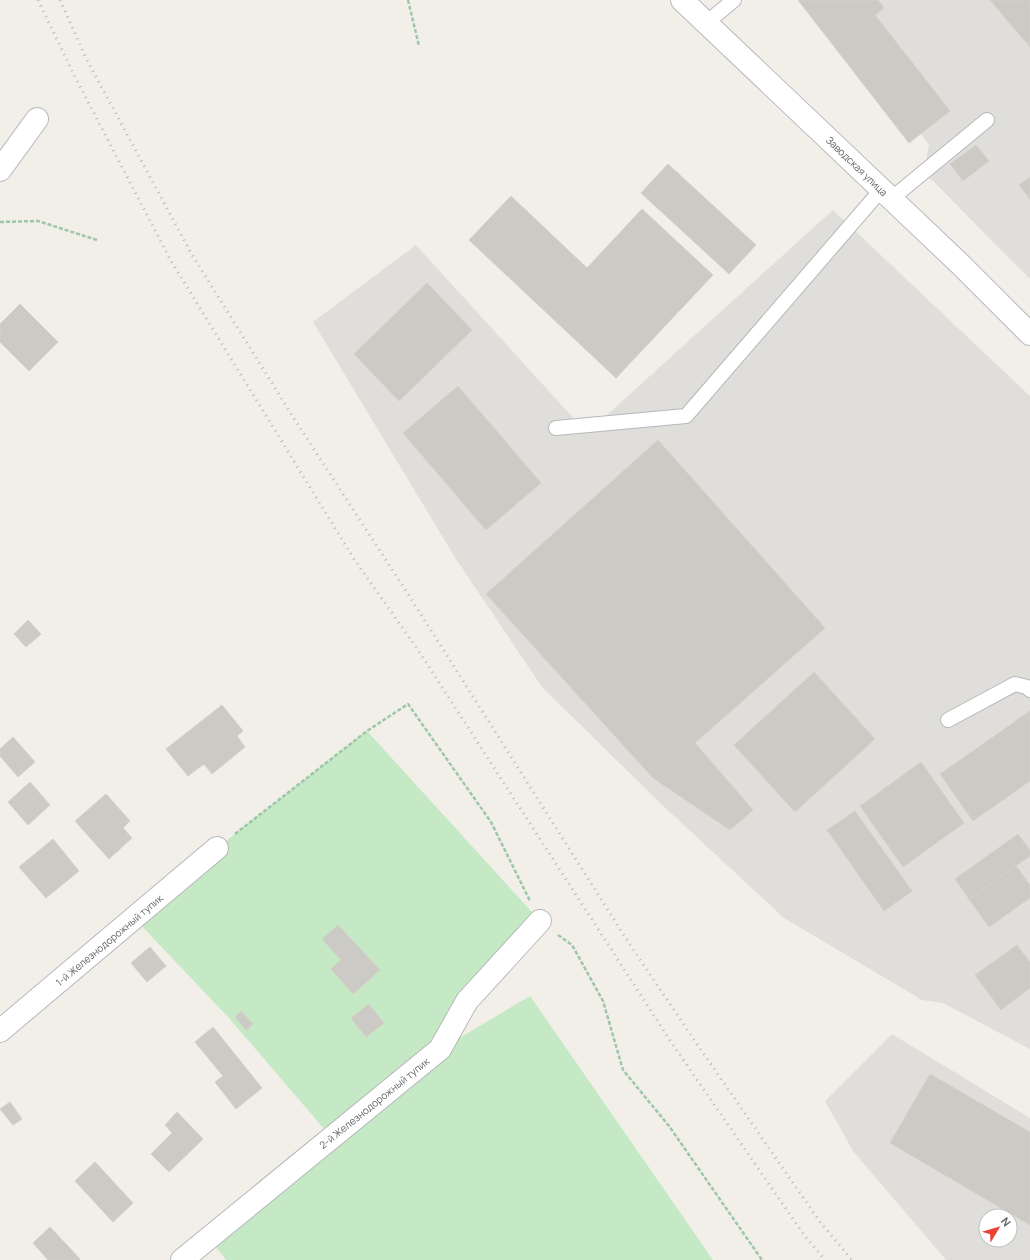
<svg xmlns="http://www.w3.org/2000/svg" width="1030" height="1260" viewBox="0 0 1030 1260" font-family="Manrope,sans-serif">
<style>
.industrial{fill:#e0deda;fill-rule:evenodd}
.green{fill:#c5e8c5}
.building{fill:#cccac5;stroke:#d6d1c6}
.lines{fill:none;stroke-linecap:round;stroke-linejoin:round}
.lane-casing{stroke:#b5b8bc;stroke-width:16}
.street-casing{stroke:#b5b8bc;stroke-width:24}
.secondary-casing{stroke:#b6babf;stroke-width:24}
.path{stroke:#9cc7a9;stroke-width:2.5;stroke-dasharray:4 2;stroke-linecap:butt}
.lane{stroke:#fff;stroke-width:14}
.street{stroke:#fff;stroke-width:22}
.secondary{stroke:#fff;stroke-width:22}
.rail{stroke:#b6b7b8;stroke-width:3;stroke-dasharray:1 5;stroke-linecap:butt}
.labels{text-anchor:middle;dominant-baseline:central;stroke-width:3;stroke-linejoin:round;paint-order:stroke}
.street-label{font-size:10px;fill:#5f6368;stroke:#fff}
</style>
<rect width="100%" height="100%" fill="#f1efe8"/>
<g class="industrial">
<polygon points="819,0 1030,0 1030,279 924,172 929,145"/>
<polygon points="833,210 1030,396 1030,1049 943,1003 922,1000 784,918 659,802 542,687 456,559 313,322 416,245 587,433"/>
<path d="M 892,1034 L 1030,1118 L 1030,1260 L 946,1260 L 853,1151 L 825,1101 ZM 986,1216 L 1010,1216 L 1010,1240 L 986,1240 Z"/>
</g>
<polygon class="green" points="367,731 540,921 441,1049 530,996 713,1260 226,1260 209,1238 331,1137 228,1017 135,919 217,848"/>
<g class="building">
<polygon points="798,0 878,0 884,8 875,15 950,111 909,143"/>
<polygon points="990,0 1030,0 1030,47"/>
<polygon points="976,145 989,161 963,181 950,164"/>
<polygon points="668,164 756,245 729,274 641,193"/>
<polygon points="1030,177 1030,199 1019,185"/>
<polygon points="511,196 587,268 642,209 713,275 616,378 469,240"/>
<polygon points="427,283 472,330 399,401 354,354"/>
<polygon points="20,304 58,342 29,371 0,342 0,324"/>
<polygon points="458,386 541,483 486,530 403,433"/>
<polygon points="658,440 825,628 695,743 753,810 730,830 653,778 486,594"/>
<polygon points="28,620 41,634 26,647 14,634"/>
<polygon points="814,672 875,739 795,812 734,745"/>
<polygon points="222,705 243,731 237,736 245,747 212,774 204,764 188,776 166,749"/>
<polygon points="1030,711 1030,781 973,821 940,774"/>
<polygon points="13,737 35,762 18,777 0,756 0,749"/>
<polygon points="921,762 964,823 903,867 860,806"/>
<polygon points="30,782 50,805 28,825 8,802"/>
<polygon points="106,794 130,821 123,828 132,838 109,859 75,821"/>
<polygon points="855,811 912,891 884,911 827,830"/>
<polygon points="1018,834 1030,850 1030,856 969,899 955,879"/>
<polygon points="53,839 79,871 46,898 19,867"/>
<polygon points="1016,866 1030,885 1030,898 989,927 969,899"/>
<polygon points="338,925 380,970 353,994 331,969 341,960 322,939"/>
<polygon points="1017,945 1030,962 1030,988 1001,1010 975,975"/>
<polygon points="150,947 166,966 147,982 131,963"/>
<polygon points="369,1004 384,1023 366,1037 351,1018"/>
<polygon points="241,1011 253,1024 246,1030 235,1017"/>
<polygon points="213,1027 262,1088 236,1109 215,1082 223,1076 195,1042"/>
<polygon points="930,1074 1030,1132 1030,1225 890,1143"/>
<polygon points="10,1102 22,1119 13,1125 0,1109"/>
<polygon points="177,1112 203,1139 169,1172 151,1154 172,1133 165,1125"/>
<polygon points="95,1162 133,1203 113,1222 75,1181"/>
<polygon points="50,1227 80,1259 79,1260 48,1260 33,1243"/>
</g>
<g class="lines">
<defs>
<g id="lane">
<polyline points="706,23 734,0"/>
<polyline points="891,199 987,120"/>
<polyline points="556,428 686,416 881,190"/>
<polyline points="948,720 1015,684 1027,687 1030,690"/>
</g>
<g id="street">
<polyline points="0,170 37,119"/>
<polyline points="0,1031 217,848"/>
<polyline points="182,1260 440,1049 467,1001 540,921"/>
</g>
<polyline id="secondary" points="682,0 960,264 1030,334"/>
</defs>
<use href="#lane" class="lane-casing"/>
<use href="#street" class="street-casing"/>
<use href="#secondary" class="secondary-casing"/>
<g class="path">
<polyline points="408,0 419,46"/>
<polyline points="0,222 38,221 97,240"/>
<polyline points="235,834 367,731 408,704 491,822 530,901"/>
<polyline points="558,935 572,945 603,1001 623,1070 669,1126 762,1260"/>
</g>
<use href="#lane" class="lane"/>
<use href="#street" class="street"/>
<use href="#secondary" class="secondary"/>
<g class="rail">
<polyline points="38,0 74,75 171,261 354,559 418,650 671,1042 804,1235 825,1260"/>
<polyline points="60,0 87,60 191,253 293,417 408,594 625,937 690,1034 820,1222 852,1260"/>
</g>
</g>
<g class="labels">
<g class="street-label">
<text transform="translate(857 166) rotate(44)">Заводская улица</text>
<text transform="translate(109 940) rotate(-40)">1-й Железнодорожный тупик</text>
<text transform="translate(374 1103) rotate(-39)">2-й Железнодорожный тупик</text>
</g>
</g>
<g transform="translate(998 1228) rotate(52)"><circle r="19" fill="#ffffff" stroke="#bfc1c3"/>
<path d="M0-3L7 15L0 10L-7 15Z" fill="#ea4335"/>
<text y="-6" font-size="11" font-weight="bold" text-anchor="middle" fill="#5f6368">N</text>
</g>
</svg>
